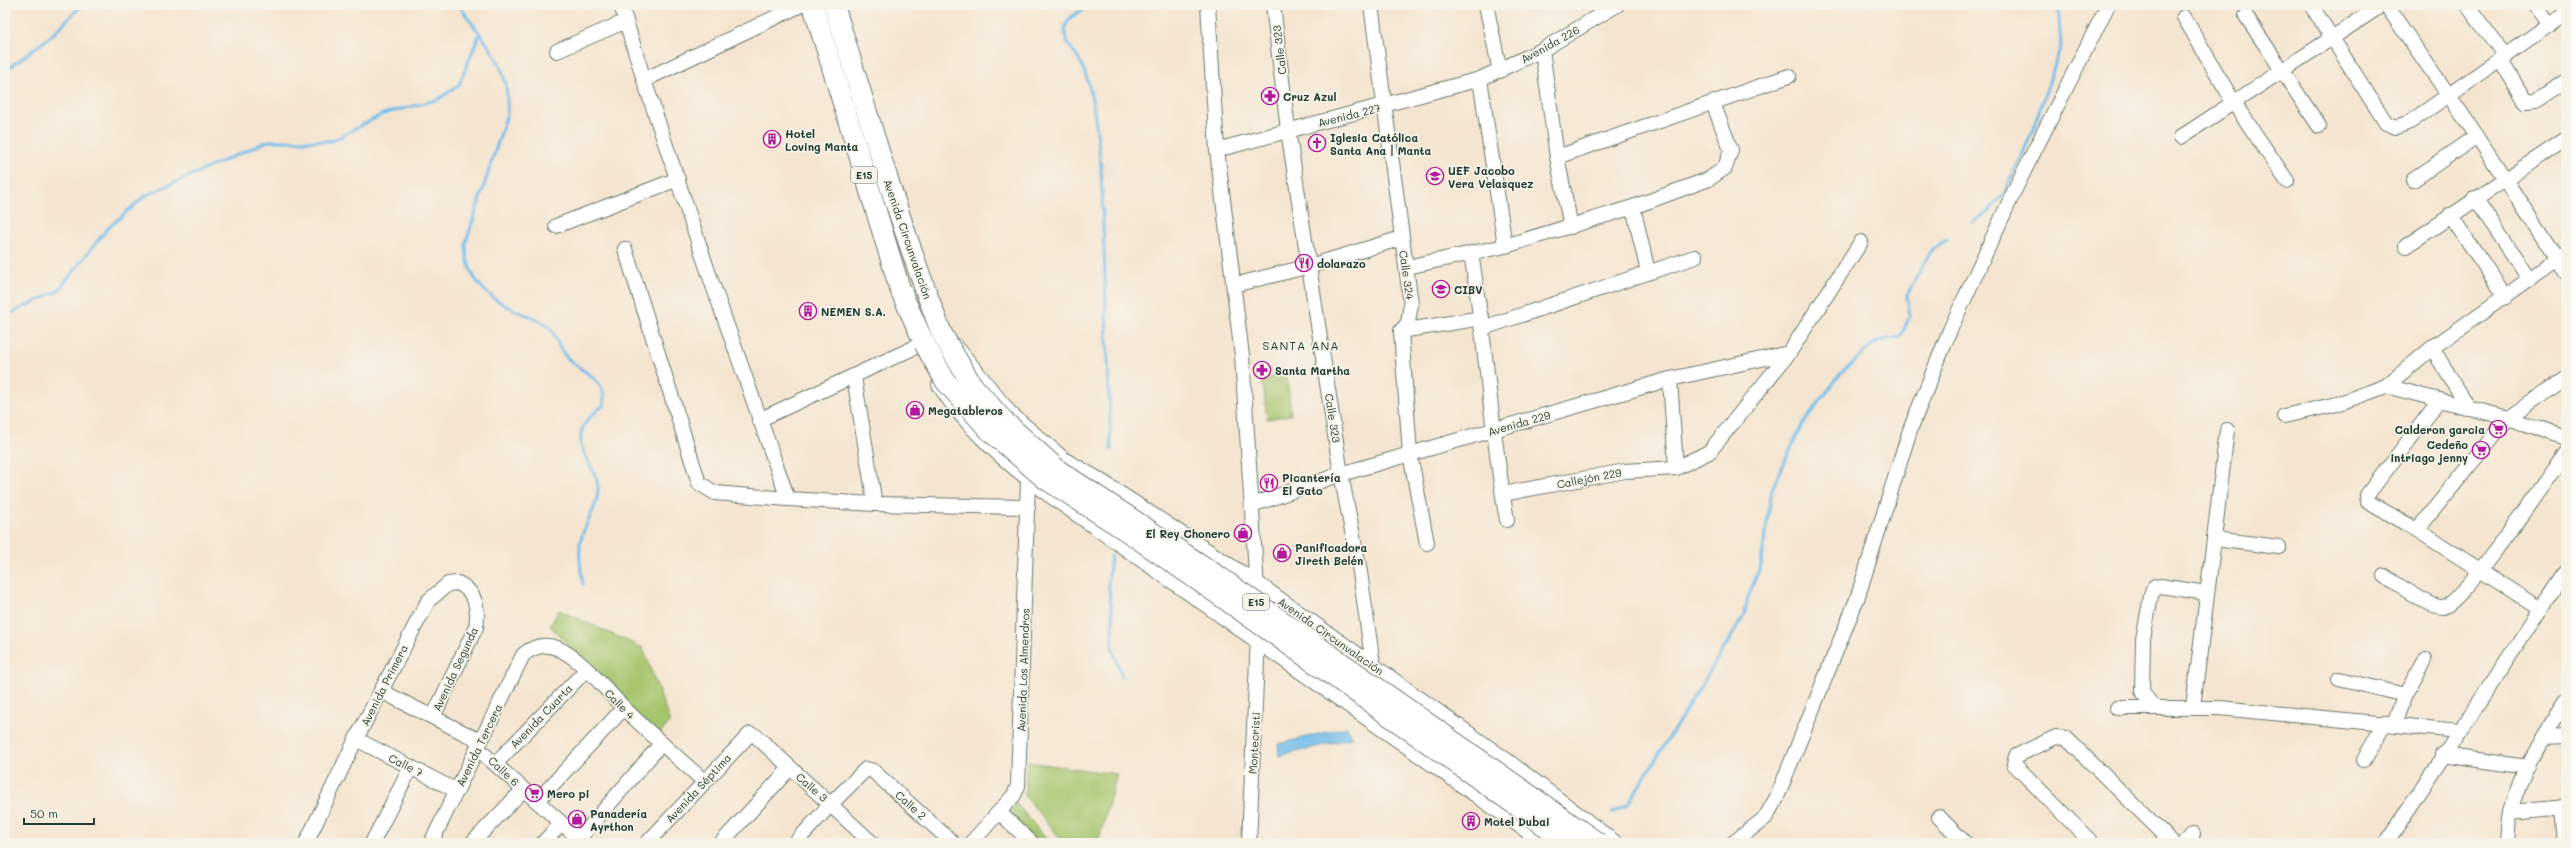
<svg xmlns="http://www.w3.org/2000/svg" width="2571" height="848" viewBox="0 0 2571 848" font-family="Mali,sans-serif">
<style>
.green{fill:#a5c56c;stroke:#628150}
.water{fill:#72bdeb;stroke:#487d90}
.lines{fill:none;stroke-linecap:round;stroke-linejoin:round}
.stream{stroke:#72bdeb;stroke-width:3}
.minor-casing{stroke:#6a786b;stroke-width:16}
.highway-casing{stroke:#6a786b;stroke-width:22}
.minor{stroke:#fff;stroke-width:14}
.highway{stroke:#fff;stroke-width:20}
.highway-bridge-casing{stroke:#6a786b;stroke-width:22;stroke-linecap:butt}
.highway-bridge{stroke:#fff;stroke-width:20}
.labels{text-anchor:middle;dominant-baseline:central;stroke-width:3.5;stroke-linejoin:round;paint-order:stroke}
.shield{fill:#f7f3e8;stroke:#60746a;stroke-width:1}
.shield-label{font-size:10px;font-weight:bold;fill:#1f3d34}
.street-label{font-size:11px;fill:#1f3d34;stroke:#f7f3e8}
.poi-label{font-size:11px;font-weight:bold;fill:#1f3d34;stroke:#f7f3e8;text-anchor:start}
.neighbourhood-label{font-size:12px;letter-spacing:1px;fill:#1f3d34;stroke:#f7f3e8}
</style>
<rect width="100%" height="100%" fill="#f7f3e8"/>
<filter id="ink" filterUnits="userSpaceOnUse"><feTurbulence type="fractalNoise" baseFrequency=".025" numOctaves="2"/><feDisplacementMap in="SourceGraphic" scale="8" xChannelSelector="R" yChannelSelector="G"/><feConvolveMatrix kernelMatrix="1 2 1 2 8 2 1 2 1" color-interpolation-filters="sRGB"/></filter>
<filter id="wash" filterUnits="userSpaceOnUse"><feTurbulence type="fractalNoise" baseFrequency=".012" numOctaves="4" result="noise"/><feDisplacementMap in="SourceGraphic" scale="16" xChannelSelector="R" yChannelSelector="G"/><feGaussianBlur stdDeviation="0.9" result="paint"/><feColorMatrix in="noise" values="0 0 0 0 0 0 0 0 0 0 0 0 0 0 0 0 0 1.4 0 .05"/><feComposite in="paint" operator="in"/></filter>
<g filter="url(#wash)">
<rect width="100%" height="100%" fill="#f5e5d0"/>
<g class="green">
<polygon points="1287,375 1291,415 1267,419 1262,379"/>
<polygon points="559,610 643,648 670,722 658,736 550,626"/>
<polygon points="1027,762 1117,774 1098,843 1064,843 1025,796"/>
<polygon points="1016,803 1050,843 1035,843 1007,817"/>
</g>
<polygon class="water" points="1347,727 1352,738 1279,756 1278,744"/>
<g class="lines">
<g class="stream">
<path d="M 459,5 C 486,46 511,61 507,114 L 466,242 C 465,279 487,298 519,312 C 528,316 541,319 549,327 C 556,334 557,345 563,353 C 578,373 607,375 604,405 C 597,411 585,419 582,430 C 575,452 597,467 598,487 C 599,505 587,519 582,536 C 577,551 581,568 583,584"/>
<path d="M 1092,5 C 1082,12 1065,15 1065,31 C 1064,43 1076,53 1081,63 C 1094,89 1097,136 1101,166 L 1111,450"/>
<polyline points="5,71 50,37 82,5"/>
<polyline points="1973,222 1988,212 2005,192 2031,135 2061,46 2058,5"/>
<polyline points="5,316 58,291 107,229 145,196 268,141 332,141 383,114 437,100 459,85 479,35"/>
<polyline points="1111,556 1108,582 1113,620 1112,647 1122,677"/>
<polyline points="1612,813 1628,804 1744,616 1748,597 1761,565 1772,489 1801,427 1841,373 1877,341 1900,337 1910,316 1907,295 1931,250 1948,239"/>
</g>
</g>
</g>
<g filter="url(#ink)">
<g class="lines">
<defs>
<g id="minor">
<polyline points="621,5 644,80"/>
<polyline points="801,5 644,80 710,277 788,499 875,504 1028,507"/>
<polyline points="1208,5 1217,150 1242,356 1257,589"/>
<polyline points="1273,5 1288,130 1341,474 1360,572 1373,665"/>
<polyline points="1371,5 1411,304 1408,323 1401,331 1410,454 1427,543"/>
<polyline points="1486,5 1500,71"/>
<polyline points="2311,5 2386,123 2396,127 2410,122 2566,13"/>
<polyline points="2386,5 2477,136 2566,273"/>
<polyline points="2467,5 2506,57"/>
<polyline points="2536,5 2550,25"/>
<polyline points="2246,16 2319,126"/>
<polyline points="2184,17 2234,103 2287,181"/>
<polyline points="1542,50 1557,157 1571,227"/>
<polyline points="557,51 626,21"/>
<polyline points="2501,61 2526,102 2535,101 2566,81"/>
<polyline points="1480,79 1505,246"/>
<polyline points="2181,137 2382,5"/>
<polyline points="1217,150 1480,79 1542,50 1617,5"/>
<polyline points="1557,157 1789,76"/>
<polyline points="2413,180 2477,136"/>
<polyline points="2475,198 2530,280"/>
<polyline points="1633,207 1648,272"/>
<polyline points="2450,215 2506,297"/>
<polyline points="556,226 678,179"/>
<polyline points="2406,246 2566,139"/>
<polyline points="625,249 699,483 715,493 788,499"/>
<path d="M 1471,253 C 1486,342 1491,432 1507,520"/>
<polyline points="1407,267 1505,246 1633,207 1709,179 1725,168 1731,150 1713,103"/>
<polyline points="1234,285 1310,266 1402,238"/>
<polyline points="1483,328 1695,257"/>
<polyline points="1401,331 1482,318"/>
<polyline points="955,345 1010,413 1065,460 1095,477 1257,583 1512,764 1616,843"/>
<polyline points="2432,348 2469,408"/>
<polyline points="854,377 875,504"/>
<polyline points="1670,379 1676,468"/>
<path d="M 939,385 C 966,427 1003,460 1042,490 L 1544,843"/>
<polyline points="2386,386 2508,418 2566,438"/>
<polyline points="2439,401 2367,495 2368,502 2417,530 2541,609"/>
<polyline points="2284,416 2337,404 2386,386 2432,348 2566,253"/>
<polyline points="759,420 924,343 924,350"/>
<polyline points="1503,494 1625,471 1676,468 1709,452 1789,353 1861,242"/>
<polyline points="1252,505 1341,474 1670,379 1789,353"/>
<polyline points="2417,530 2508,418 2566,378"/>
<polyline points="2214,539 2227,430"/>
<path d="M 2384,576 C 2396,583 2430,608 2443,607 C 2461,605 2550,474 2566,452"/>
<polyline points="2339,679 2405,695"/>
<polyline points="381,691 480,741"/>
<polyline points="2153,707 2142,691 2143,639 2152,591 2155,587 2160,586 2207,593"/>
<polyline points="2193,707 2214,539 2279,547"/>
<polyline points="2117,708 2220,708 2459,731"/>
<polyline points="2394,723 2405,695 2425,660"/>
<polyline points="2542,738 2566,737"/>
<polyline points="356,739 457,791"/>
<polyline points="477,748 584,843"/>
<polyline points="2442,755 2528,767"/>
<polyline points="2364,760 2385,722"/>
<polyline points="496,763 586,670"/>
<polyline points="537,801 624,708"/>
<polyline points="2562,807 2565,843"/>
<polyline points="999,812 1032,843"/>
<polyline points="2510,812 2566,807"/>
<polyline points="1939,817 1965,843"/>
<polyline points="579,839 661,744"/>
<path d="M 306,843 L 356,739 L 428,601 L 448,584 L 458,583 C 476,592 479,608 476,627 L 433,717"/>
<polyline points="372,843 411,767"/>
<path d="M 431,843 L 523,655 C 532,647 545,643 557,648 C 581,658 606,690 625,709 C 650,734 677,757 704,781"/>
<polyline points="472,843 523,790"/>
<polyline points="543,843 561,824"/>
<polyline points="647,843 750,734 756,736 872,843"/>
<polyline points="721,843 790,768"/>
<polyline points="795,843 831,804 866,769 873,771 953,843"/>
<polyline points="971,843 1014,795 1018,786 1028,480"/>
<polyline points="1249,843 1258,636"/>
<polyline points="1733,843 1765,818 1777,797 1857,599 1910,430 1950,330 2017,185 2108,5"/>
<polyline points="2092,843 2014,764 2016,756 2056,737 2066,738 2173,843"/>
<polyline points="2185,843 2193,834"/>
<polyline points="2386,843 2566,571"/>
<path d="M 2507,843 C 2508,833 2508,822 2510,813 C 2519,774 2545,733 2566,701"/>
</g>
<g id="highway">
<polyline points="813,5 900,289 924,343"/>
<path d="M 834,5 C 868,115 900,226 942,334"/>
</g>
</defs>
<use href="#minor" class="minor-casing"/>
<use href="#highway" class="highway-casing"/>
<use href="#minor" class="minor"/>
<use href="#highway" class="highway"/>
<defs>
<g id="highway-bridge">
<polyline points="942,334 972,385 1004,421 1058,470 1218,576 1598,843"/>
<polyline points="924,343 946,382 990,431 1044,478 1128,532 1216,593 1569,843"/>
</g>
</defs>
<use href="#highway-bridge" class="highway-bridge-casing"/>
<use href="#highway-bridge" class="highway-bridge"/>
</g>
</g>
<defs>
<symbol id="pharmacy-ring" viewBox="-11 -11 22 22"><circle r="9.5" fill="#f7f3e8" stroke="#b5179e" stroke-width="1.5"/><path d="M-2-6h4v4h4v4h-4v4h-4v-4h-4v-4h4Z" fill="#b5179e"/></symbol>
<symbol id="building-ring" viewBox="-11 -11 22 22"><circle r="9.5" fill="#f7f3e8" stroke="#b5179e" stroke-width="1.5"/><path d="M-4-6H4V6H1V3H-1V6H-4ZM-2.5-4.3h1.7v1.8h-1.7ZM.8-4.3h1.7v1.8H.8ZM-2.5-1h1.7V.8h-1.7ZM.8-1h1.7V.8H.8Z" fill="#b5179e"/></symbol>
<symbol id="church-ring" viewBox="-11 -11 22 22"><circle r="9.5" fill="#f7f3e8" stroke="#b5179e" stroke-width="1.5"/><path d="M-1.2-6h2.4v3.5h3.3v2.4h-3.3V6h-2.4V-.1h-3.3v-2.4h3.3Z" fill="#b5179e"/></symbol>
<symbol id="school-ring" viewBox="-11 -11 22 22"><circle r="9.5" fill="#f7f3e8" stroke="#b5179e" stroke-width="1.5"/><path d="M0-5L7-2L0 1L-7-2ZM-4 1L0 2.5L4 1V4Q0 6-4 4Z" fill="#b5179e"/></symbol>
<symbol id="restaurant-ring" viewBox="-11 -11 22 22"><circle r="9.5" fill="#f7f3e8" stroke="#b5179e" stroke-width="1.5"/><path d="M-5-6h1v4h1v-4h1v4h1v-4h1v5L-1.5 .5V6h-2V.5L-5-1ZM5-6V6H3V1.5H1.5Q1.5-4 5-6Z" fill="#b5179e"/></symbol>
<symbol id="shop-ring" viewBox="-11 -11 22 22"><circle r="9.5" fill="#f7f3e8" stroke="#b5179e" stroke-width="1.5"/><path d="M-5-2.5h2.3a2.7 3.5 0 0 1 5.4 0H5L5.5 6h-11ZM-1.5-2.5h3a1.5 2.3 0 0 0-3 0Z" fill="#b5179e"/></symbol>
<symbol id="supermarket-ring" viewBox="-11 -11 22 22"><circle r="9.5" fill="#f7f3e8" stroke="#b5179e" stroke-width="1.5"/><path d="M-6-5.5h2.5l.6 2H6L4.5 2H-2.5L-4.4-4H-6ZM-1.5 3.2a1.3 1.3 0 1 0 .1 0ZM3 3.2a1.3 1.3 0 1 0 .1 0Z" fill="#b5179e"/></symbol>
</defs>
<g fill-rule="evenodd">
<use href="#pharmacy-ring" x="1260" y="86" width="20" height="20"/>
<use href="#building-ring" x="762" y="129" width="20" height="20"/>
<use href="#church-ring" x="1307" y="133" width="20" height="20"/>
<use href="#school-ring" x="1425" y="166" width="20" height="20"/>
<use href="#restaurant-ring" x="1294" y="253" width="20" height="20"/>
<use href="#school-ring" x="1431" y="279" width="20" height="20"/>
<use href="#building-ring" x="798" y="301" width="20" height="20"/>
<use href="#pharmacy-ring" x="1252" y="360" width="20" height="20"/>
<use href="#shop-ring" x="905" y="400" width="20" height="20"/>
<use href="#supermarket-ring" x="2488" y="419" width="20" height="20"/>
<use href="#supermarket-ring" x="2471" y="440" width="20" height="20"/>
<use href="#restaurant-ring" x="1259" y="473" width="20" height="20"/>
<use href="#shop-ring" x="1233" y="523" width="20" height="20"/>
<use href="#shop-ring" x="1272" y="543" width="20" height="20"/>
<use href="#supermarket-ring" x="524" y="783" width="20" height="20"/>
<use href="#shop-ring" x="567" y="809" width="20" height="20"/>
<use href="#building-ring" x="1461" y="811" width="20" height="20"/>
</g>
<g class="labels">
<g class="shield">
<rect x="851" y="167" width="26" height="16" rx="3"/>
<rect x="1243" y="594" width="26" height="16" rx="3"/>
</g>
<g class="shield-label">
<text x="864" y="175">E15</text>
<text x="1256" y="602">E15</text>
</g>
<g class="street-label">
<text transform="translate(1550 44) rotate(-29)">Avenida 226</text>
<text transform="translate(1279 50) rotate(-97)">Calle 323</text>
<text transform="translate(1349 115) rotate(-14)">Avenida 227</text>
<text transform="translate(908 239) rotate(71)">Avenida Circunvalación</text>
<text transform="translate(1407 275) rotate(82)">Calle 324</text>
<text transform="translate(1333 418) rotate(81)">Calle 323</text>
<text transform="translate(1519 423) rotate(-16)">Avenida 229</text>
<text transform="translate(1589 478) rotate(-11)">Callejón 229</text>
<text transform="translate(1331 636) rotate(35)">Avenida Circunvalación</text>
<text transform="translate(455 669) rotate(-65)">Avenida Segunda</text>
<text transform="translate(1023 670) rotate(-88)">Avenida Los Almendros</text>
<text transform="translate(384 685) rotate(-63)">Avenida Primera</text>
<text transform="translate(620 704) rotate(45)">Calle 4</text>
<text transform="translate(541 716) rotate(-46)">Avenida Cuarta</text>
<text transform="translate(1254 743) rotate(-87)">Montecristi</text>
<text transform="translate(479 745) rotate(-64)">Avenida Tercera</text>
<text transform="translate(406 765) rotate(27)">Calle 7</text>
<text transform="translate(504 771) rotate(43)">Calle 6</text>
<text transform="translate(812 787) rotate(41)">Calle 3</text>
<text transform="translate(698 788) rotate(-47)">Avenida Séptima</text>
<text transform="translate(911 805) rotate(42)">Calle 2</text>
</g>
<g class="poi-label">
<text x="1283" y="96">Cruz Azul</text>
<text x="785" y="133">Hotel<tspan x="785" dy="13">Loving Manta</tspan></text>
<text x="1330" y="137">Iglesia Católica<tspan x="1330" dy="13">Santa Ana | Manta</tspan></text>
<text x="1448" y="170">UEF Jacobo<tspan x="1448" dy="13">Vera Velasquez</tspan></text>
<text x="1317" y="263">dolarazo</text>
<text x="1454" y="289">CIBV</text>
<text x="821" y="311">NEMEN S.A.</text>
<text x="1275" y="370">Santa Martha</text>
<text x="928" y="410">Megatableros</text>
<text x="2485" y="429" text-anchor="end">Calderon garcia</text>
<text x="2468" y="444" text-anchor="end">Cedeño<tspan x="2468" dy="13">intriago jenny</tspan></text>
<text x="1282" y="477">Picantería<tspan x="1282" dy="13">El Gato</tspan></text>
<text x="1230" y="533" text-anchor="end">El Rey Chonero</text>
<text x="1295" y="547">Panificadora<tspan x="1295" dy="13">Jireth Belén</tspan></text>
<text x="547" y="793">Mero pi</text>
<text x="590" y="813">Panadería<tspan x="590" dy="13">Ayrthon</tspan></text>
<text x="1484" y="821">Motel Dubai</text>
</g>
<g class="neighbourhood-label">
<text x="1301" y="345">SANTA ANA</text>
</g>
</g>
<rect width="2571" height="848" fill="none" stroke="#f7f3e8" stroke-width="20"/>
<path d="M24 818v6h70v-6" fill="none" stroke="#1f3d34" stroke-width="2"/>
<text x="30" y="818" font-size="12" fill="#1f3d34" stroke="#f7f3e8" stroke-width="3" paint-order="stroke">50 m</text>
</svg>
